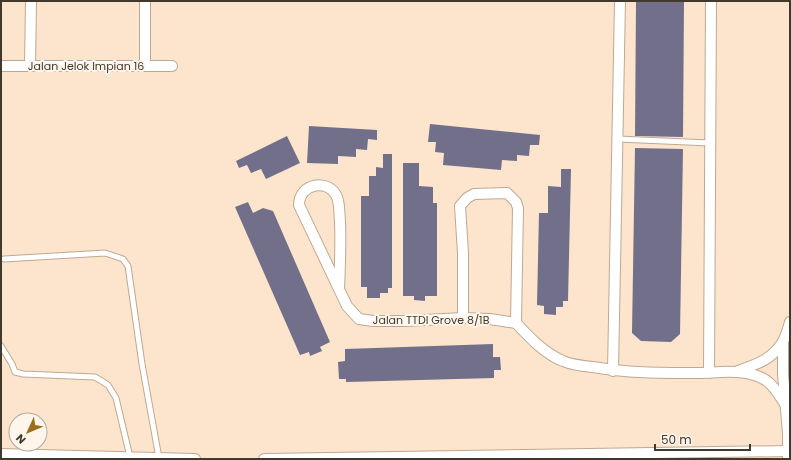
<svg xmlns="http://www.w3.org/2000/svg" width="791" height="460" viewBox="0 0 791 460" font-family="Poppins,sans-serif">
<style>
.building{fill:#716f8a}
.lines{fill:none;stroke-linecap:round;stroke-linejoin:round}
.service-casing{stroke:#bfa892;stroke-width:7}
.minor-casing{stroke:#bfa892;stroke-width:12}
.service{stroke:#fff;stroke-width:5}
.minor{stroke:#fff;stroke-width:10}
.labels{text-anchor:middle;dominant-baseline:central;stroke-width:4;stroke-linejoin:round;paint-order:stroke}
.street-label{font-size:11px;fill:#41382e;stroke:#fff5eb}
</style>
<rect width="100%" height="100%" fill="#fde5cd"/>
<g class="building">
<polygon points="636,1 684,1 683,137 635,136"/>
<polygon points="430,124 540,135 539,145 530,145 529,156 517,155 517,161 502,160 501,170 443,165 444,153 435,152 436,142 428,142"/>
<polygon points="309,126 377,130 377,140 368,139 367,150 356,149 356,157 338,156 338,164 307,163"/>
<polygon points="287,136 300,163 266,179 261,169 251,173 247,165 239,168 236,161"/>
<polygon points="635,148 683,149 680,334 671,342 641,341 632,333"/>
<polygon points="383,154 392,154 392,288 388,288 388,293 380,293 380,298 367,298 367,287 361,287 361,196 369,196 369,176 376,176 376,167 383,168"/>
<polygon points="403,163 419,163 419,186 433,187 433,203 437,203 437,296 425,296 425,301 414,300 414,296 403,296"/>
<polygon points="561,169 571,169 568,301 563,301 563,307 556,307 556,315 544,314 544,306 537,305 539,213 548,213 548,186 561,187"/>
<polygon points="248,202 253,213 263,208 273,211 330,342 320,347 322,351 310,356 309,352 300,355 235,207"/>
<polygon points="493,344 493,357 500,357 501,370 494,370 494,378 346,382 346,379 339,379 338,362 345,361 345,349"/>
</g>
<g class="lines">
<defs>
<g id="service">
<polyline points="618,139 710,143"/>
<polyline points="4,259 105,253 123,259 128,266 142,364 159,458"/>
<polyline points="1,346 12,364 15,372 23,374 95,377 108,385 116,398 130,457"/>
</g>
<g id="minor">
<polyline points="145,1 145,66"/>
<polyline points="1,66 172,66"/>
<polyline points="30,66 31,1"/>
<path d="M 339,289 C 340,266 341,244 340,221 C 339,214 340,205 337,197 C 329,178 299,183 299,205 L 347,306 L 359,319 L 373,321 L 405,321 L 463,318 L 490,319 L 516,323"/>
<polyline points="463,318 463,253 460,206 467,198 474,194 507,193 516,202 518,208 516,323"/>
<path d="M 516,323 C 529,337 545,354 563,361 C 572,365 583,366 593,367 C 626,373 661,373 696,373 C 718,373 747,367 767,381 C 775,387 780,397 786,405"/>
<polyline points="783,342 783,374 788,433 788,459"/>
<polyline points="613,371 620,1"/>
<path d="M 738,371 C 757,364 771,360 782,343 C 786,337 788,329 790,322"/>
<polyline points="709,373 711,1"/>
<polyline points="1,454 195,459"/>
<polyline points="264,459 788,451"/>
</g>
</defs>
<use href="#service" class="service-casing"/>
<use href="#minor" class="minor-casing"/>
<use href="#service" class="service"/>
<use href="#minor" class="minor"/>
</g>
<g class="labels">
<g class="street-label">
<text x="86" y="66">Jalan Jelok Impian 16</text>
<text x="431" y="320">Jalan TTDI Grove 8/1B</text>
</g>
</g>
<rect width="791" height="460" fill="none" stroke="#41382e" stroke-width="4"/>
<g transform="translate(28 432) rotate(226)"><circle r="19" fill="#fff5eb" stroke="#b3a99f"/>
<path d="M0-3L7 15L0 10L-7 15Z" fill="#9a6e1d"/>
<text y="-6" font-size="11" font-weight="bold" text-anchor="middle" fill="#41382e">N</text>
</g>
<path d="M655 444v6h95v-6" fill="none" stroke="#41382e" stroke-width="2"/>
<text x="661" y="444" font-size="12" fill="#41382e" stroke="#fff5eb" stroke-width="3" paint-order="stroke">50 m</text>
</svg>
